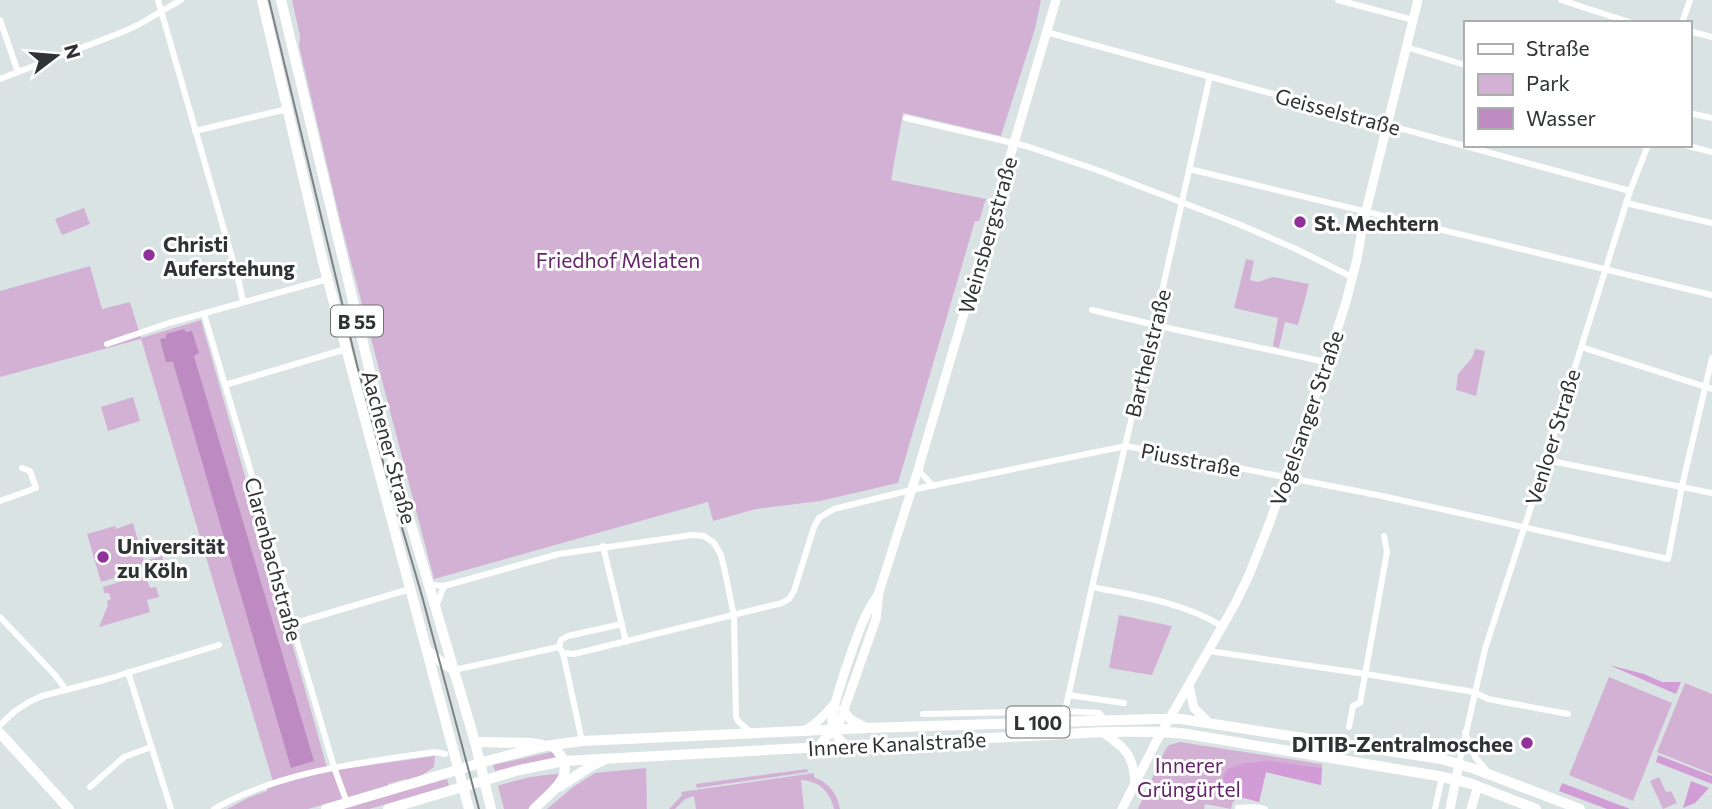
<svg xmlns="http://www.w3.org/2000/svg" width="1712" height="809" viewBox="0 0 1712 809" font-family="Commissioner,sans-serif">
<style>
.green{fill:#d3b1d5}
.forest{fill:#d29cd6}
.water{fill:#be8ac2}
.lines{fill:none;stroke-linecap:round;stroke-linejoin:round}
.street{stroke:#fff;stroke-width:6}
.secondary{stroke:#fff;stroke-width:9}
.primary{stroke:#fff;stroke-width:10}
.tram{stroke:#7c8283;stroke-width:2}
.poi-dot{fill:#91319a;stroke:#fff;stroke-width:2.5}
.labels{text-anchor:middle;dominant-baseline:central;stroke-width:6;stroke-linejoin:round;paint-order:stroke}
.shield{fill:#fff;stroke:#6e7071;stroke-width:2}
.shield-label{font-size:19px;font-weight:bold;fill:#303334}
.street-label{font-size:21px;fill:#303334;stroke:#fff}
.poi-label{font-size:21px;font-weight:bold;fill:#303334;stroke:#fff;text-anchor:start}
.park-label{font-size:21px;fill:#64256a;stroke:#fff}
</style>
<rect width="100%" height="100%" fill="#dae3e4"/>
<g class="green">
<polygon points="292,0 1041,0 1035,29 1001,136 903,113 891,180 986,199 979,221 975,221 898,483 820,501 756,509 713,521 708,502 434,579 340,220 299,46 300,36"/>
<polygon points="84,208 90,224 62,235 55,219"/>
<polygon points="1246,259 1254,261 1250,280 1258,282 1273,277 1309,284 1298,325 1285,322 1279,348 1273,346 1278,318 1234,308"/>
<polygon points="90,266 102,309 130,302 141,338 201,320 328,771 435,756 434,767 422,775 407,781 406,779 388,784 388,786 308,809 227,809 250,797 267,791 267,788 274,785 141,339 0,377 0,291"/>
<polygon points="1475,349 1485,351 1476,396 1456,390 1458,374 1472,358"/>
<polygon points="133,397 140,421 108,431 101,407"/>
<polygon points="133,523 144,561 162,556 164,563 101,582 87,534 115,526 116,529"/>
<polygon points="152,572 154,578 147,580 150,588 156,587 159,597 147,600 150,612 99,627 108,605 107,601 111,599 109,593 104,593 103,587"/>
<polygon points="1119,615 1172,626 1152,675 1109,668"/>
<polygon points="1609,677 1672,703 1633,801 1569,775"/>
<polygon points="1685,683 1712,694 1712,774 1657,752"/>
<path d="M 1180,742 L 1322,764 L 1321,785 L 1266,772 L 1259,802 C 1250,799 1242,795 1233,802 L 1231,809 L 1205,804 L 1204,809 L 1138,809 L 1165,750 L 1169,745 Z"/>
<polygon points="551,752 554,753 557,757 495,771 493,765"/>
<polygon points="646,768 647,809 547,809 573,787 595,773"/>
<polygon points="807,769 808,772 697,788 696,784"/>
<polygon points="563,773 528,809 504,809 498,786 500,785 530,777"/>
<path d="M 814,773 L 814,777 C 829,783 837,793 840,809 L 834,809 C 830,791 819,781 801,780 L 804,809 L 696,809 L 694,796 L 685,799 L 675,809 L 669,809 L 682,795 L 681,792 Z"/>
<polygon points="1659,777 1666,792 1671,791 1677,803 1663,809 1650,781"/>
<polygon points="447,779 449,786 369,809 340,809"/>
</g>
<g class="forest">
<polygon points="1609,665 1644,674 1662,682 1681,682 1676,694"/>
<polygon points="1658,755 1712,776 1712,784 1656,762"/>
<polygon points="1268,761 1322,768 1321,785 1266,772 1259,802 1232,795 1224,790 1223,778 1227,769 1244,763"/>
<polygon points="1691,781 1709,788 1695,803 1683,808"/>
<polygon points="1562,783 1630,809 1607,809 1559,791"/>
</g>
<polygon class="water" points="184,329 186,332 192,331 199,353 194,356 314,761 291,768 173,362 166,362 160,339 166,338 166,334"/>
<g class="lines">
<g class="street">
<polyline points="158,0 239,282 243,302"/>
<polyline points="1338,0 1413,20"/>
<polyline points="1561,0 1632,23"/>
<polyline points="0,20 18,72"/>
<polyline points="1682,23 1690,0"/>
<polyline points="1689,31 1712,37"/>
<polyline points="1046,32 1630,191"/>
<polyline points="1406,47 1465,65"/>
<polyline points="0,79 120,33 138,25 181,0"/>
<polyline points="1689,113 1712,118"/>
<polyline points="906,118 1026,146 1097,170 1236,223 1296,249 1352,277"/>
<polyline points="195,131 287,109"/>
<polyline points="1685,145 1712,152"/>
<polyline points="1189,169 1712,295"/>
<polyline points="1626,203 1712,223"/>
<polyline points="1092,310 1168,328 1326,362"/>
<polyline points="204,314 287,594 292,624 334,767 347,803"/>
<polyline points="107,344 169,323 328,279"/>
<polyline points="1581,347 1712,389"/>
<polyline points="225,385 346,349"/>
<polyline points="1546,460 1712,493"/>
<polyline points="918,470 933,486"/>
<polyline points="0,501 36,488 30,471 22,468"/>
<polyline points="603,546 626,642"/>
<polyline points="429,585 444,586 559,554 692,535 704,536 714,543 721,555 725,572 734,616 736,717 738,721 750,732"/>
<path d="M 1092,587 C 1138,596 1182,602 1222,626"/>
<polyline points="436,607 444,586"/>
<polyline points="0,617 55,675 66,690"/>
<polyline points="292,624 410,589"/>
<polyline points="622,624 568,636 561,640 559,647 563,653 574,654 782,603 789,599 794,591 814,527 819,518 834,509 911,490 1126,446 1382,496 1668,559 1682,486 1712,358"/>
<polyline points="1209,651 1366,674 1474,692 1488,699 1568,714"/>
<polyline points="563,653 582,741"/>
<polyline points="454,670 559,647"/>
<polyline points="128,672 171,809"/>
<polyline points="1068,695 1124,703"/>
<polyline points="1065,711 1092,587 1134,408 1157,314 1210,76"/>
<polyline points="923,714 1065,711 1099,713 1105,719"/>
<polyline points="0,725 15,711 29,702 42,696 104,680 219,645"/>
<polyline points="1349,727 1353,706 1360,703 1387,552 1384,536"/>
<polyline points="1465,732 1475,757 1487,771"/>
<polyline points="1459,764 1485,649 1546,460 1630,191 1648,145"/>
<polyline points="90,787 124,757 151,747"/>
<polyline points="1238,808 1254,807 1265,809"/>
<path d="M 214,809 C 281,771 359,763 435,752 L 445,754"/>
<polyline points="1435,809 1442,777"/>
</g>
<g class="secondary">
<polyline points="1189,686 1194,708 1209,723"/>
<polyline points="843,709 850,719 867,728"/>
<path d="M 804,731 C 817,724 826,714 835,703"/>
<path d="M 1102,732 C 1124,747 1133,753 1135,782"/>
<path d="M 847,746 C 840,741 834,734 832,724 C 830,709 858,632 866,615 C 869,609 873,602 877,596"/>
<polyline points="818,747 840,721 876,619 879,592 918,470 1056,0"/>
<polyline points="1122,809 1156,742 1235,604 1249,575 1268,527 1324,371 1346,302 1357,259 1364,219 1418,0"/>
<polyline points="1450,809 1459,764"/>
<polyline points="1471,809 1478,786"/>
</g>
<g class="primary">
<polyline points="262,0 323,262 469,809"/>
<polyline points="281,0 370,372 395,470 475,742 491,809"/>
<polyline points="428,651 440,661 454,670"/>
<polyline points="0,733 69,809"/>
<polyline points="475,742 531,743 542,745"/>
<polyline points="559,787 591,766 602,761"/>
<polyline points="326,809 494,759 545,746 582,741 867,728 1154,719 1181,719 1441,759 1475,769 1580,809"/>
<path d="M 388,809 L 519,770 L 564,761 L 1102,732 C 1132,732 1163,730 1193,735 L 1438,776 L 1469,783 L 1536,809"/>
<path d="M 534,809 C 555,788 581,773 552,745"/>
</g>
<polyline class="tram" points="269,0 357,365 386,473 422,596 479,809"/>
</g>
<g class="poi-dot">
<circle cx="1300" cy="222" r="7"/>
<circle cx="149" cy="255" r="7"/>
<circle cx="103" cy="557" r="7"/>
<circle cx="1527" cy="743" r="7"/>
</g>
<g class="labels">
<g class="shield">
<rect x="331" y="305.5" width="52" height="31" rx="5"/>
<rect x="1006.5" y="706.5" width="63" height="31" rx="5"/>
</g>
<g class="shield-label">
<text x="357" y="321">B 55</text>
<text x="1038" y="722">L 100</text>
</g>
<g class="street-label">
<text transform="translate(1338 111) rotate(15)">Geisselstraße</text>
<text transform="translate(987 235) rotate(-74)">Weinsbergstraße</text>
<text transform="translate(1147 353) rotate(-76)">Barthelstraße</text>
<text transform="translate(1306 418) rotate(-71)">Vogelsanger Straße</text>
<text transform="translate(1552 437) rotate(-73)">Venloer Straße</text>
<text transform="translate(390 447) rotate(75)">Aachener Straße</text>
<text transform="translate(1191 459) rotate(11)">Piusstraße</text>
<text transform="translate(274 559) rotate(75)">Clarenbachstraße</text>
<text transform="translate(897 743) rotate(-3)">Innere Kanalstraße</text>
</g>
<g class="poi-label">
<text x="1314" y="222">St. Mechtern</text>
<text x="163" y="243">Christi<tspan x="163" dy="24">Auferstehung</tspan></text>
<text x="117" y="545">Universität<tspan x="117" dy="24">zu Köln</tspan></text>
<text x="1513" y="743" text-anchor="end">DITIB-Zentralmoschee</text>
</g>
<g class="park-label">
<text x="618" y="259">Friedhof Melaten</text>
<text x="1189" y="764">Innerer<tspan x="1189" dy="24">Grüngürtel</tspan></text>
</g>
</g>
<rect x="1464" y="21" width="228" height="126" fill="#ffffff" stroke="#acadae" stroke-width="2"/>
<rect x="1478" y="44" width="35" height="10" fill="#ffffff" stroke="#acadae" stroke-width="2"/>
<text x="1526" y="56" font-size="21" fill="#303334">Straße</text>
<rect x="1478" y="74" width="35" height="21" fill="#d3b1d5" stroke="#acadae" stroke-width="2"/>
<text x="1526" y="91" font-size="21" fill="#303334">Park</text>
<rect x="1478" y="108" width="35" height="21" fill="#be8ac2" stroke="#acadae" stroke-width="2"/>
<text x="1526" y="126" font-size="21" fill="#303334">Wasser</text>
<g transform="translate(56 56) rotate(74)" stroke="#ffffff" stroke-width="5" paint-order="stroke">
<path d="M0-5L12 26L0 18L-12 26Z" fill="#303334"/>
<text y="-10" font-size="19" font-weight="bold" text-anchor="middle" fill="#303334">N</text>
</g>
</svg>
